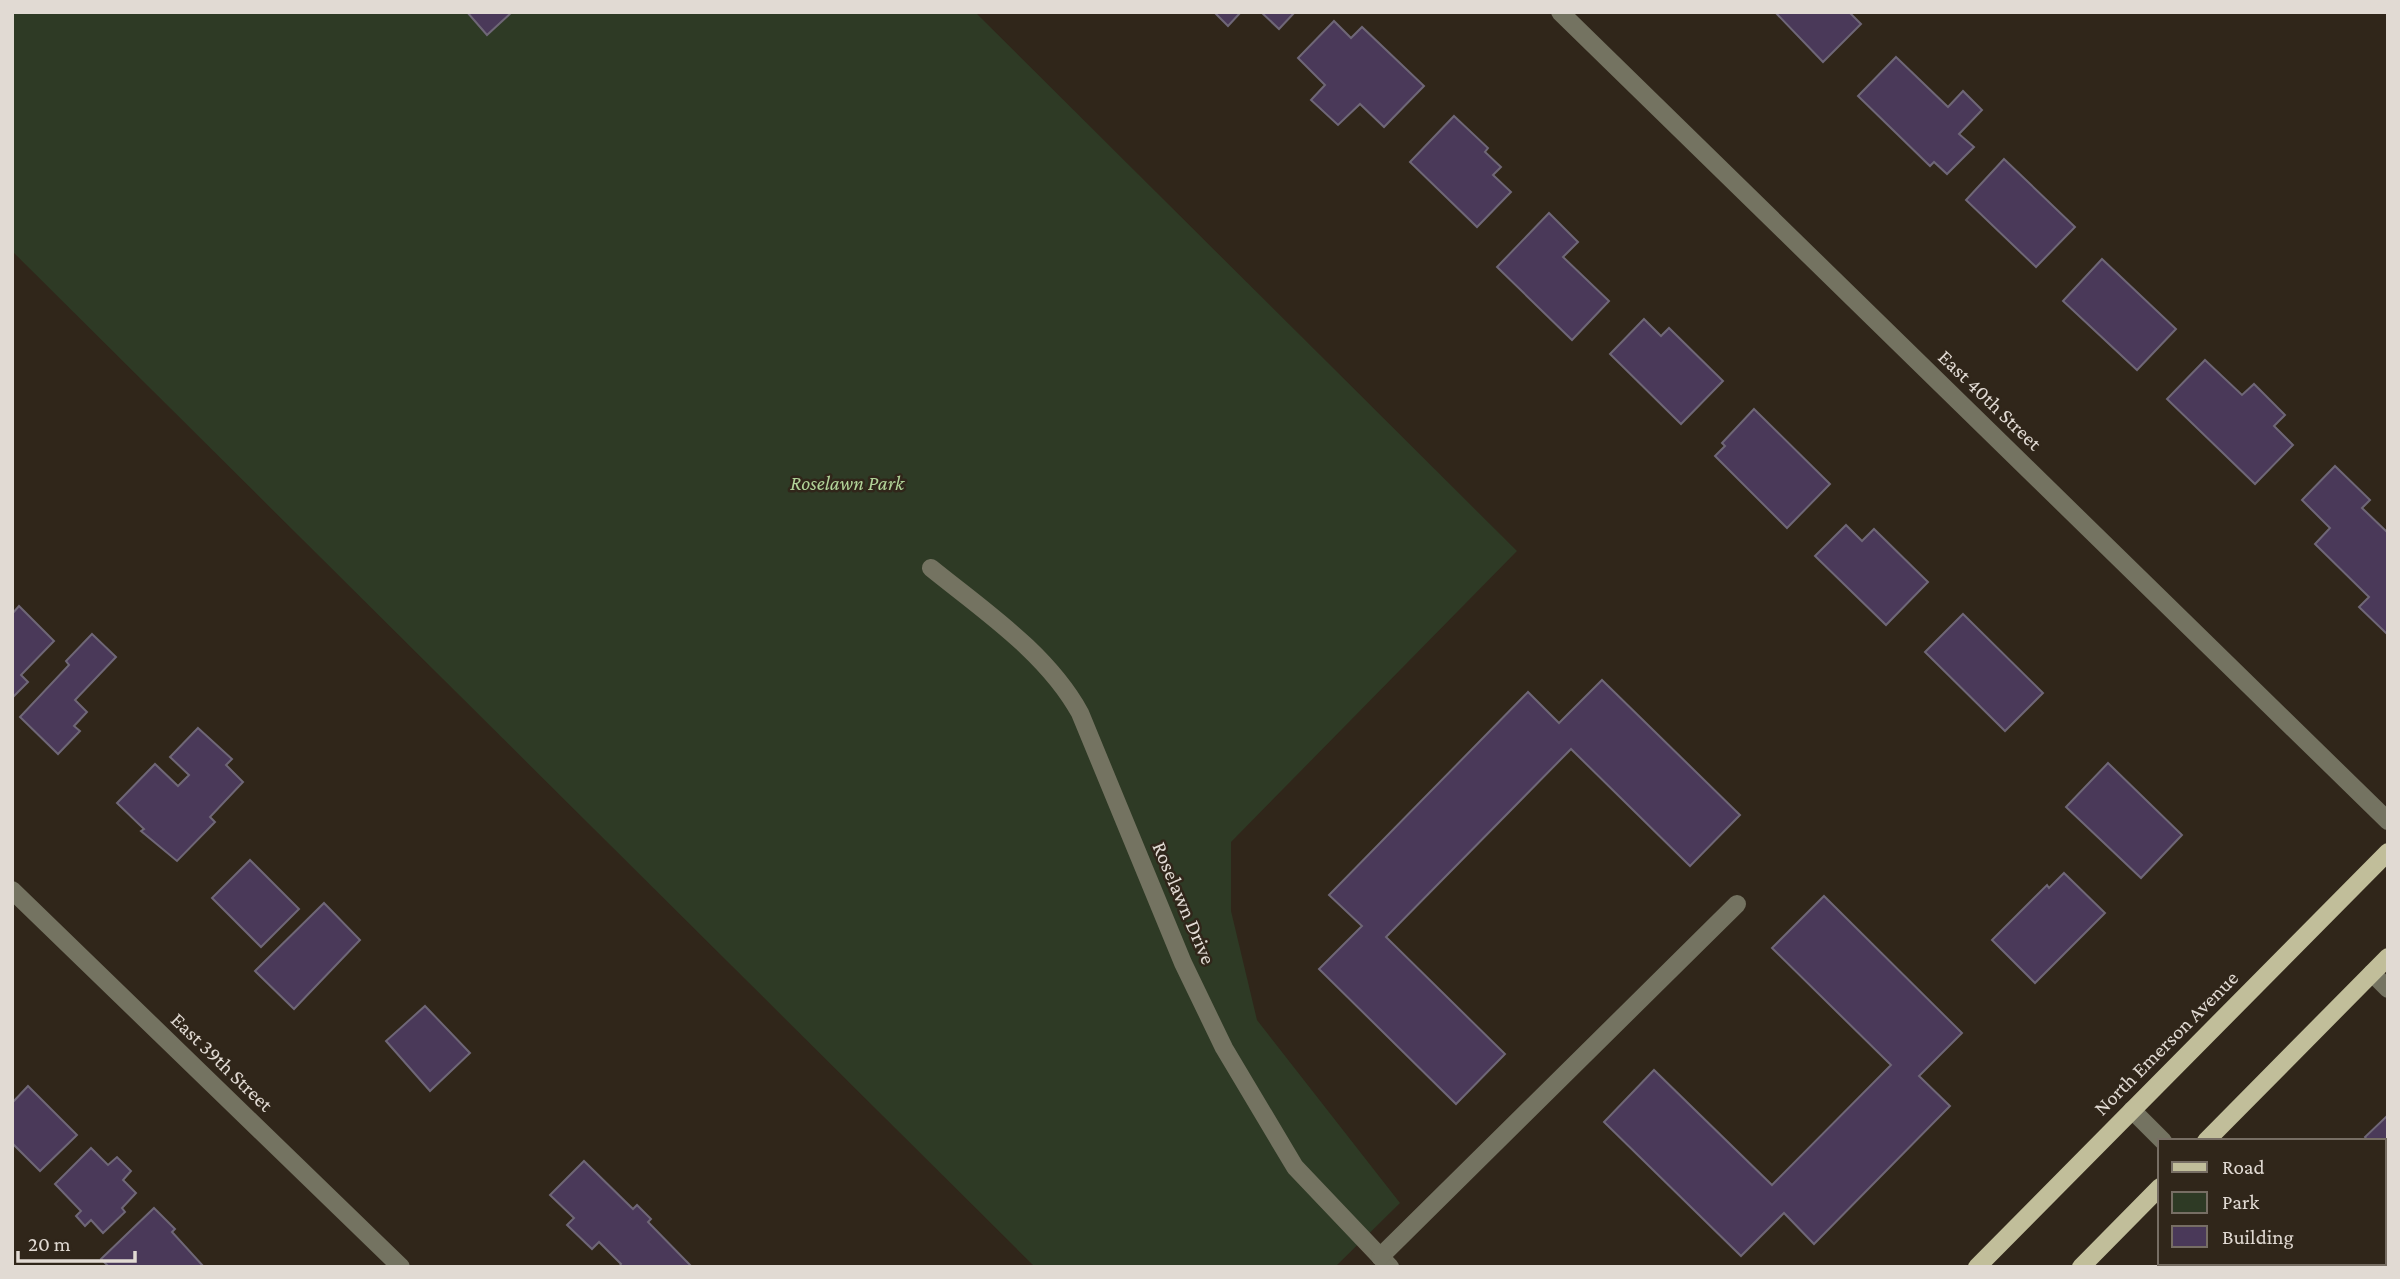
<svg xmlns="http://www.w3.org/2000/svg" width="2400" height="1279" viewBox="0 0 2400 1279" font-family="'Crimson Pro',serif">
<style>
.green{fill:#2e3a25}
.building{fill:#4a3959;stroke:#6f6777;stroke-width:2}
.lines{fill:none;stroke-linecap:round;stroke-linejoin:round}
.minor{stroke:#747361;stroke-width:18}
.major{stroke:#c1be9a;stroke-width:18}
.labels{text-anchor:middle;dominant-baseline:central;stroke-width:5;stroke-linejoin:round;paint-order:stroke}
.street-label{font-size:21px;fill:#e1dad3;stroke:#30261a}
.park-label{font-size:21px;font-style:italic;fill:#b1d398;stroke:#30261a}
</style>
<rect width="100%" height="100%" fill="#30261a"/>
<polygon class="green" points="12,12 975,12 1517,551 1231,842 1231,911 1257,1020 1400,1203 1335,1267 1035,1267 12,251"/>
<g class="building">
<polygon points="467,12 512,12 487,35"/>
<polygon points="1214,12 1241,12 1228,26"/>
<polygon points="1261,12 1295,12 1279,29"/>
<polygon points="1775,12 1849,12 1861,24 1823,62"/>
<polygon points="1334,21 1351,38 1362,27 1424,86 1384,127 1360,104 1338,125 1311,100 1325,85 1298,58"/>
<polygon points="1896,57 1948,107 1963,91 1982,110 1959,134 1974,147 1947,174 1934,162 1930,166 1858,96"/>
<polygon points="1454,116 1488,148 1485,152 1501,167 1493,175 1511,192 1477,227 1410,162"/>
<polygon points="2004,159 2075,227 2036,267 1966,200"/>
<polygon points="1549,213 1578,242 1563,257 1609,301 1572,340 1497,267"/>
<polygon points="2102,259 2176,329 2137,370 2063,301"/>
<polygon points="1644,319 1661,336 1669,328 1723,381 1681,424 1610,354"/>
<polygon points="2205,360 2242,395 2254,384 2285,415 2274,426 2293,445 2255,484 2167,399"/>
<polygon points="1754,409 1830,484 1787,528 1715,456 1725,446 1722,443"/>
<polygon points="2335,466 2370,500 2362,508 2388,533 2388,635 2359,607 2369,597 2315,544 2330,528 2302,500"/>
<polygon points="1846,525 1862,541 1874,529 1928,582 1886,625 1815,556"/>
<polygon points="19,606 54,641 21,675 28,682 12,698 12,614"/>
<polygon points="1963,614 2043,693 2005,731 1925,652"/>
<polygon points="92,634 116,657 75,700 87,712 74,726 80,731 58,754 20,717 69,665 66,661"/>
<polygon points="1602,680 1740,815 1690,866 1571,749 1386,937 1505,1054 1456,1104 1319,969 1362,926 1329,895 1528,692 1559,723"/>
<polygon points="198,728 232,759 226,765 243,782 210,817 215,822 177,861 141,831 144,829 117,803 155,764 178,786 189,775 170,757"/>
<polygon points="2108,763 2182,835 2141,878 2066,807"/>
<polygon points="250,860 299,909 261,947 212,898"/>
<polygon points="2064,873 2105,913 2035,983 1992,940 2047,885 2049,888"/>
<polygon points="1824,896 1962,1033 1919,1076 1950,1106 1814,1244 1784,1213 1741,1256 1604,1122 1654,1070 1772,1185 1891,1065 1772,948"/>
<polygon points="324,903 360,940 294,1009 255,971"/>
<polygon points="425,1006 470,1053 430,1091 386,1041"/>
<polygon points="28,1086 77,1135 40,1171 12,1143 12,1103"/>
<polygon points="2388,1115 2388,1160 2384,1157 2384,1141 2368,1141 2365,1137"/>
<polygon points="91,1148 108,1165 117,1157 131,1171 123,1180 136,1193 122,1208 125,1212 103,1233 91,1220 85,1226 76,1216 81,1211 55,1184"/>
<polygon points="584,1161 633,1209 637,1205 651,1219 648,1222 692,1267 619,1267 621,1264 599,1242 592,1249 567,1225 574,1218 550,1195"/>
<polygon points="154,1208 175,1229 172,1232 204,1267 109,1267 101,1259"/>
</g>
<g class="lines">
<g class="minor">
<polyline points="1560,12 2388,821"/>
<path d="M 931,568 C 984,611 1047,653 1080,713 L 1183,963 L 1224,1048 L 1295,1167 L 1390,1267"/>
<polyline points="12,890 401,1267"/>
<polyline points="2372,973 2388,989"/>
<polyline points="2132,1110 2163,1141"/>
<polyline points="2384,1202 2388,1206"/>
<polyline points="1380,1257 1737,904"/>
<polyline points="2285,1263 2288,1267"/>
</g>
<g class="major">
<polyline points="2206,1141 2388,957"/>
<polyline points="1977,1267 2388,852"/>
<polyline points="2081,1267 2160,1187"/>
</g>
</g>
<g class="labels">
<g class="street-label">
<text transform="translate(1990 400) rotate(44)">East 40th Street</text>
<text transform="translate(1184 903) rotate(67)">Roselawn Drive</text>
<text transform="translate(2166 1043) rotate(-45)">North Emerson Avenue</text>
<text transform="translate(222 1062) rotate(44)">East 39th Street</text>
</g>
<g class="park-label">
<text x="847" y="483">Roselawn Park</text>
</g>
</g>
<rect width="2400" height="1279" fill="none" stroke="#e1dad3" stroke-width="28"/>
<rect x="2158" y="1139" width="228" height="126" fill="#30261a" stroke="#776e64" stroke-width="2"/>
<rect x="2172" y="1162" width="35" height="10" fill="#c1be9a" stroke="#776e64" stroke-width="2"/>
<text x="2222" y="1174" font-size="21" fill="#e1dad3">Road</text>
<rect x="2172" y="1192" width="35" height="21" fill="#2e3a25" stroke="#776e64" stroke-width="2"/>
<text x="2222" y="1209" font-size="21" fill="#e1dad3">Park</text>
<rect x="2172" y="1226" width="35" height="21" fill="#4a3959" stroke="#776e64" stroke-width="2"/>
<text x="2222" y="1244" font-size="21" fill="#e1dad3">Building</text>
<path d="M18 1251v10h117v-10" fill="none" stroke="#e1dad3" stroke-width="3.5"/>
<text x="28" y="1251" font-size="21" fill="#e1dad3" stroke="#30261a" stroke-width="5" paint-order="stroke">20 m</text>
</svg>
